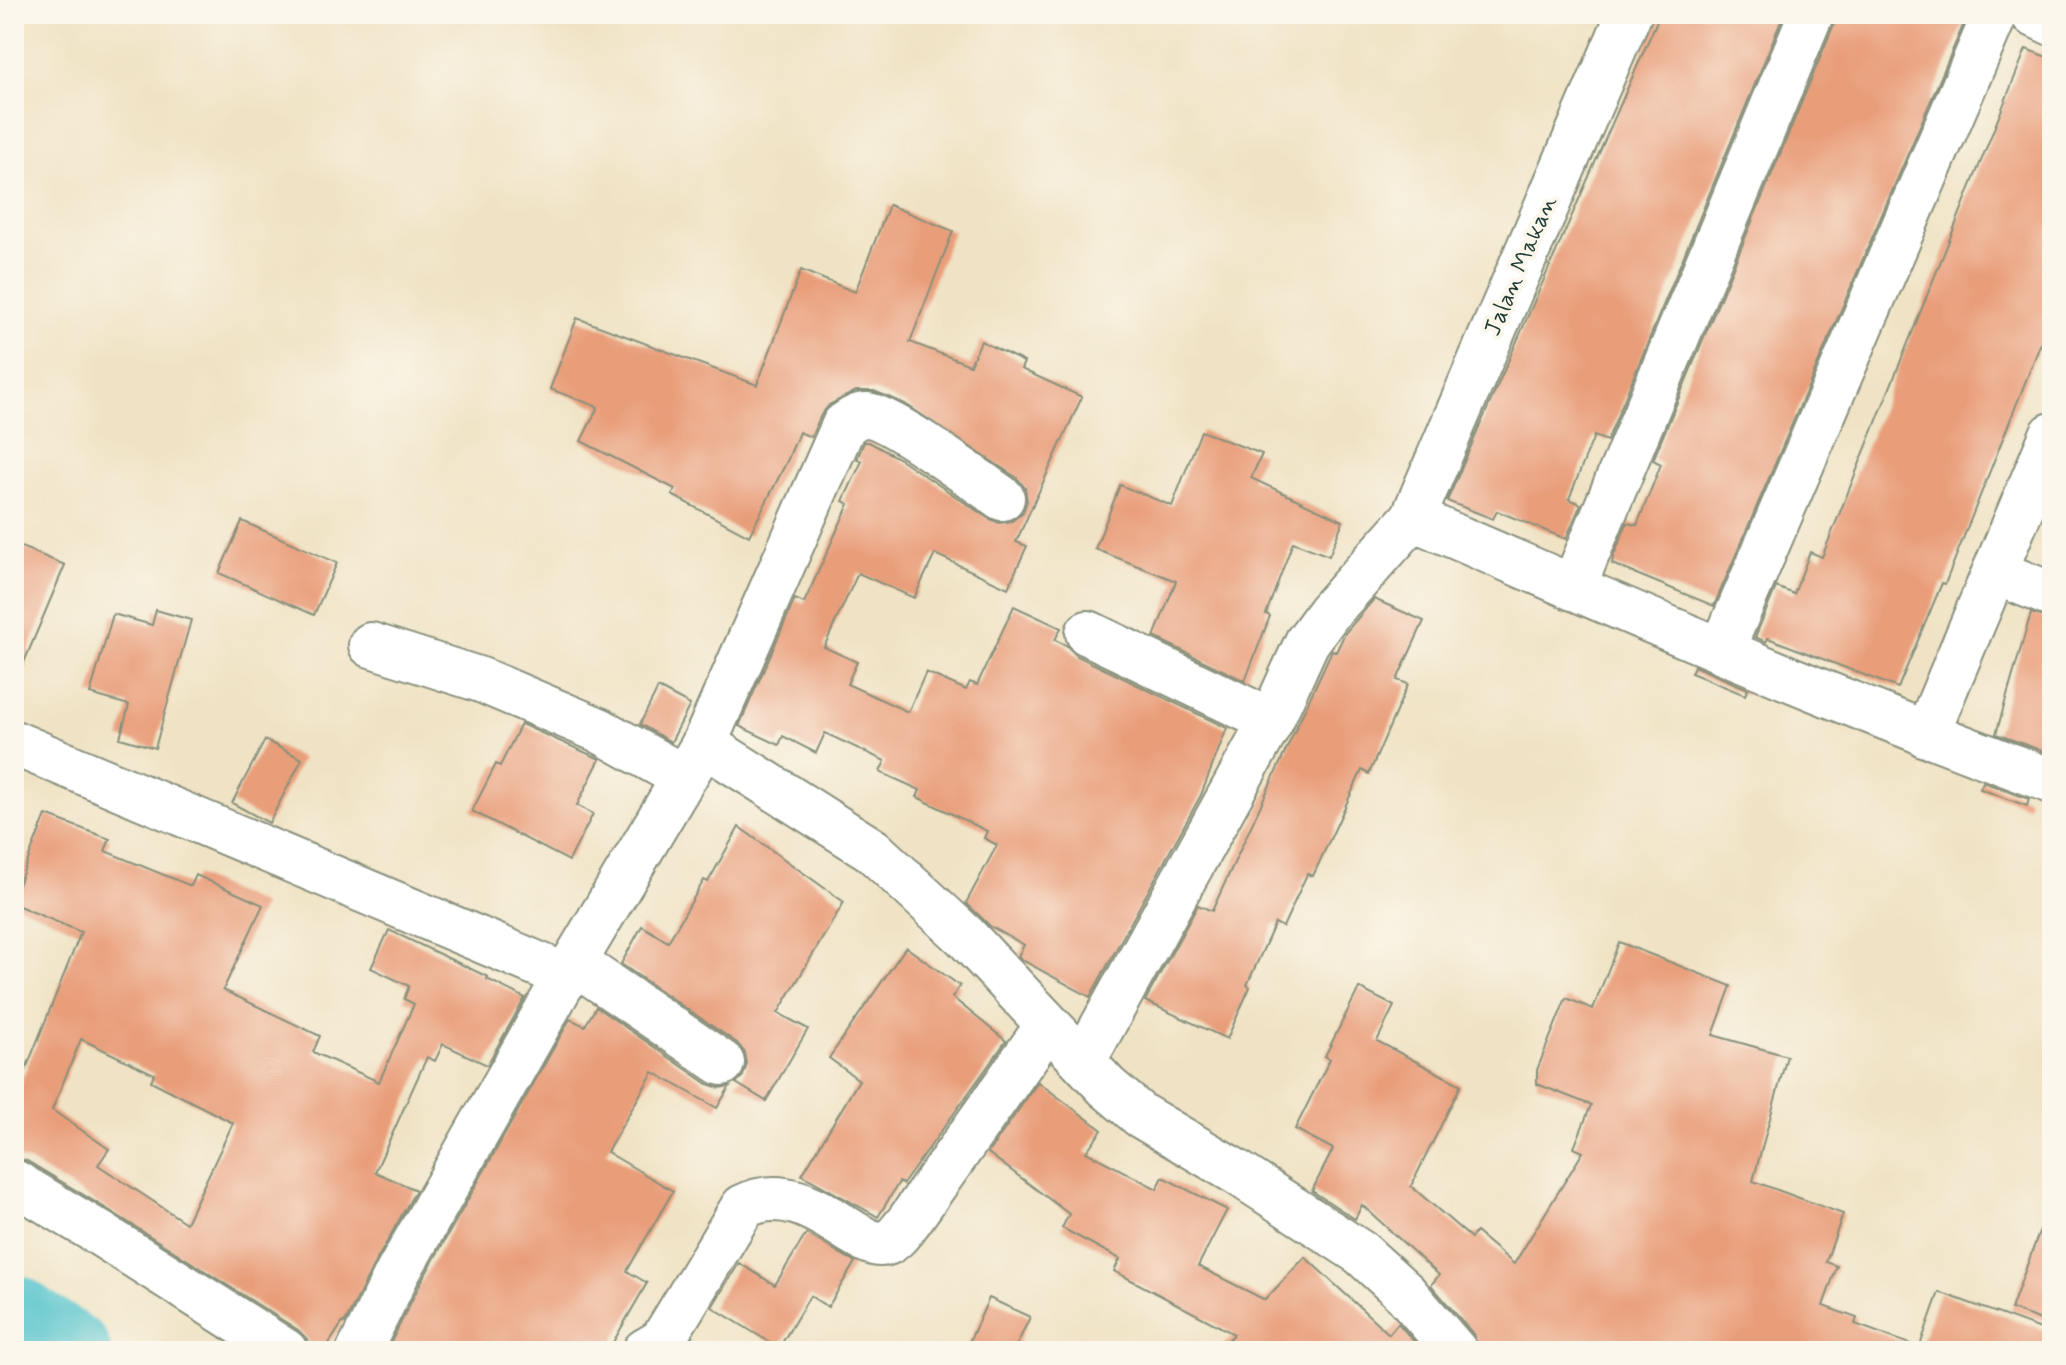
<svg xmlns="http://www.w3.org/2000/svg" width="2066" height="1365" viewBox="0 0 2066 1365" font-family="Mynerve,sans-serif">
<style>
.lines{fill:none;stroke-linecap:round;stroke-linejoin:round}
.river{stroke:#56c4cc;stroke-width:76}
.building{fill:#e99e7a;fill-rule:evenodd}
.street-casing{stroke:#88907c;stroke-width:48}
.street{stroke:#fff;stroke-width:44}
.labels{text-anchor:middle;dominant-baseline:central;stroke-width:8;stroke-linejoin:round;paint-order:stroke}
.street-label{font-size:24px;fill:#1f3d34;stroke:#fbf7ec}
</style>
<rect width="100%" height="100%" fill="#fbf7ec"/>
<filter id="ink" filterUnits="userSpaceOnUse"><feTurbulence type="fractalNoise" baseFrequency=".0125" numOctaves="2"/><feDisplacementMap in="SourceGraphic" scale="16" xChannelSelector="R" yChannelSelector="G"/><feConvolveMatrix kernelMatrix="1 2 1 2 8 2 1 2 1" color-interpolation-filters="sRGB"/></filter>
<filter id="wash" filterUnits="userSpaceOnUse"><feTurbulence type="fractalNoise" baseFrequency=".006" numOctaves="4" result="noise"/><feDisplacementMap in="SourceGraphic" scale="32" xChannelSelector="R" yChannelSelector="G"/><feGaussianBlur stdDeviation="1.8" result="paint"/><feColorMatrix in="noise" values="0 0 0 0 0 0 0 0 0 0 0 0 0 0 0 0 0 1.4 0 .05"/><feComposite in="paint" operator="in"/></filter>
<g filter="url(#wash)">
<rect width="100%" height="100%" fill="#f0e3c5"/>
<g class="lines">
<polyline class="river" points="14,1312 73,1351"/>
</g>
<g id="blocks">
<g class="building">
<polygon points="1660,14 1784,14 1607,441 1594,436 1569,499 1581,504 1566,539 1497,511 1493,519 1447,501"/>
<polygon points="1835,14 1968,14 1714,606 1612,564 1613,557 1627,523 1637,525 1661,464 1653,460 1834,24"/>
<polygon points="2026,49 2052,59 2052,315 1945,584 1942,583 1898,688 1768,638 1766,642 1755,637 1776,587 1794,594 1810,552 1822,557"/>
<polygon points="889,205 953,231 910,342 970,365 981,341 1024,362 1021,369 1082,397 1016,542 1027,546 1008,588 935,554 914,598 858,573 824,647 857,662 847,684 908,712 926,672 966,690 970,682 977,685 1014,606 1061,628 1055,640 1066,645 1077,656 1227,728 1201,795 1090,997 1022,960 1018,956 1024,945 990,926 966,903 997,845 984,838 987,831 917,797 920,790 880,772 885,761 825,733 816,753 783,736 779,745 739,726 795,599 804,603 849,504 843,501 862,461 857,459 864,442 869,442 900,459 988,518 999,523 1012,521 1023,512 1027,501 1025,488 1017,478 905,404 874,391 856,391 829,405 821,415 811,437 799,432 788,459 749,536 672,495 675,489 581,441 598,407 550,389 577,318 757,385 801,270 855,292"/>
<polygon points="1201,431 1262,454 1251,478 1343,521 1329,556 1293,542 1266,614 1270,616 1245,681 1154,637 1176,581 1095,549 1120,485 1172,506"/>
<polygon points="242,521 337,563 314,615 219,573"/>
<polygon points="14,544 65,565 14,686"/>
<polygon points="1374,599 1424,621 1397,680 1408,684 1369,774 1362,770 1313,876 1307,874 1283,927 1275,923 1247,985 1250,987 1227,1039 1145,1001 1198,905 1212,911 1332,650 1336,652 1345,633"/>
<polygon points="156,610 191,620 155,748 120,738 129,705 90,694 113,614 152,625"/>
<polygon points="2031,613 2052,619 2052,733 2046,752 1996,734"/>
<polygon points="1694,666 1748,689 1745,695 1691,673"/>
<polygon points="658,688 690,705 671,742 640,724"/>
<polygon points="521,724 600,759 577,805 593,814 569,861 472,811 496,764 500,766"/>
<polygon points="265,740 302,759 269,823 232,803"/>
<polygon points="1983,782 2029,799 2027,806 1980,789"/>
<path d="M 46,815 L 110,839 L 105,851 L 191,886 L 196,875 L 263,905 L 223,990 L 320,1036 L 313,1052 L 379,1082 L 414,1004 L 404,999 L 409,986 L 371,968 L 389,930 L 488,977 L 487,979 L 525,998 L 487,1065 L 443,1044 L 435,1061 L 427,1057 L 375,1172 L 416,1190 L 376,1261 L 345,1323 L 343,1322 L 324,1351 L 310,1351 L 307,1339 L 298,1330 L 112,1212 L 27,1161 L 14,1157 L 14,1099 L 81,932 L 14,904 L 14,895 ZM 81,1039 L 154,1074 L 151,1081 L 233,1123 L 186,1223 L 98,1165 L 109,1149 L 52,1110 Z"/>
<polygon points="739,827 844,902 778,1013 808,1029 766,1101 736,1083 743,1076 747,1064 745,1053 737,1043 621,964 642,926 668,942 704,880 708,882"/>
<polygon points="1619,942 1731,986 1713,1035 1787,1056 1753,1181 1843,1214 1826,1262 1837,1266 1823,1306 1857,1318 1855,1324 1918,1347 1917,1351 1479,1351 1474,1335 1431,1285 1439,1275 1362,1205 1355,1219 1312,1191 1333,1149 1295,1129 1330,1059 1325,1056 1359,988 1394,1006 1377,1041 1461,1085 1411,1186 1471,1238 1476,1232 1514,1264 1583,1152 1574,1148 1591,1105 1537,1084 1537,1070 1566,998 1593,1009"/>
<polygon points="906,947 960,986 952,997 1006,1041 903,1184 899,1182 878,1217 802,1175 859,1080 829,1058"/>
<polygon points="596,1007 708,1084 719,1088 730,1086 717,1108 653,1072 607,1152 673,1191 627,1271 647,1283 608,1351 394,1351 388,1348 420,1284 570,1019 585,1026"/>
<polygon points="1038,1082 1102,1130 1086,1152 1157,1189 1163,1177 1227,1210 1198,1266 1265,1300 1305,1257 1389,1334 1398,1323 1422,1351 1218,1351 1234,1334 1114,1271 1120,1259 1062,1228 1069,1214 988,1153"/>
<polygon points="2048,1208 2052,1208 2052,1324 2011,1309"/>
<polygon points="806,1234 855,1262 828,1307 810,1296 779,1348 712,1307 739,1263 775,1285"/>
<polygon points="1939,1292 2052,1333 2052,1351 1918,1351"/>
<polygon points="989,1298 1030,1317 1014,1351 965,1351"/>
</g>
</g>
</g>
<g filter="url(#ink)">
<use href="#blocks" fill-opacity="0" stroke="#88907c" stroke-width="2"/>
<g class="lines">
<defs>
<g id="street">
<polyline points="2033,14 2052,23"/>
<path d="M 1413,518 C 1624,610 1836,702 2052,781"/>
<polyline points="1995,572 2052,595"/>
<polyline points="1573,588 1811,14"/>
<polyline points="1088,633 1271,721"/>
<polyline points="371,645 481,680 599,730 683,777"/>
<polyline points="1722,650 1995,14"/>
<polyline points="1926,735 2052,435"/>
<polyline points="14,743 566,976 704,744 872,850 966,937 1107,1087 1140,1115 1238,1173 1361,1253 1405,1293 1455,1351"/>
<path d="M 704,744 L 844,425 C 851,420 858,415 867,415 C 889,416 979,482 1002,498"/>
<polyline points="574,962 722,1063"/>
<polyline points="1084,1060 1271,721 1307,642 1329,612 1413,518 1629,14"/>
<polyline points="14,1182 99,1233 285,1351"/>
<polyline points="359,1351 398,1272 566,976"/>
<path d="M 645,1351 L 662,1341 L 743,1207 C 805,1174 858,1254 887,1243 C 896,1239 903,1228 909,1221 L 1048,1025"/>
</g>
</defs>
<use href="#street" class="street-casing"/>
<use href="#street" class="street"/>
</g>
</g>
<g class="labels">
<g class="street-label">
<text transform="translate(1521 266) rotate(-67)">Jalan Makan</text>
</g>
</g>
<rect width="2066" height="1365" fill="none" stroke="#fbf7ec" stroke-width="48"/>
</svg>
